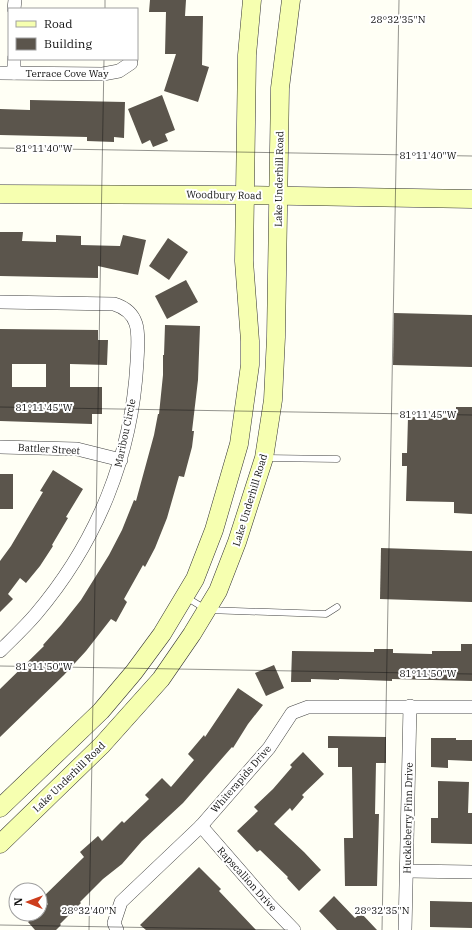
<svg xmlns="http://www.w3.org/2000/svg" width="472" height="930" viewBox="0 0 472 930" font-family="'IBM Plex Serif',serif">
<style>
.building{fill:#5b554c;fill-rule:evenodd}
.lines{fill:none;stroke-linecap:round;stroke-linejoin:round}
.lane-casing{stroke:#444;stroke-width:7}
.street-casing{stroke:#444;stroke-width:14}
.secondary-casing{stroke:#333;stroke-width:19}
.lane{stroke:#fff;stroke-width:6}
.street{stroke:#fff;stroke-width:13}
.secondary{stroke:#f6ffb0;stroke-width:18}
.ticks{fill:none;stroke:#111;stroke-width:1;stroke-opacity:0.45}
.labels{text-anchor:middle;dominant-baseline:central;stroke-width:4;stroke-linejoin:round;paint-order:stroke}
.street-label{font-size:10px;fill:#111;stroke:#fff}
.ticks-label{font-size:10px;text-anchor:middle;fill:#111;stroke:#fff;stroke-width:4;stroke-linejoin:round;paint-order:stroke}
</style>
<rect width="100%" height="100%" fill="#fffff5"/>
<g class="building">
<polygon points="150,0 186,0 185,16 203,16 202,65 209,67 198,102 164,91 176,54 165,54 166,12 149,12"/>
<polygon points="162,95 175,130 165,134 168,141 153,147 150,140 142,144 128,109"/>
<polygon points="30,100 125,102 124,138 114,137 114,142 87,141 87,137 0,135 0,109 30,110"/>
<polygon points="0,232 23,232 22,241 56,242 56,235 81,236 81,245 120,246 123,235 146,240 138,275 98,266 98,278 0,276"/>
<polygon points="168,238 188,252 169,280 149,266"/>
<polygon points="186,280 198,302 167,319 155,296"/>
<polygon points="394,313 472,315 472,367 393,365"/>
<polygon points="165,325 200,326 198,380 192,431 194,431 192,447 184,477 179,476 167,518 155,548 145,567 143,565 124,599 127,602 116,622 111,619 86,651 64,675 0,737 0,689 44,646 43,645 61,625 81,600 109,555 122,530 134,500 136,501 154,435 158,414 159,414 163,375 163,355 164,355"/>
<path d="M 0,329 L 98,330 L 98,340 L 108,340 L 107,365 L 70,364 L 70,387 L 102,387 L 102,414 L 92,414 L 92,424 L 0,421 ZM 12,364 L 46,364 L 46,387 L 12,387 Z"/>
<polygon points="456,407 472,407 472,514 454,513 454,502 406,501 407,466 402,466 402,453 407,453 408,417 456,418"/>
<polygon points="53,470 83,489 66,517 68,518 52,545 53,546 40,566 26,583 20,578 8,594 13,599 0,612 0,561 11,546 43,492 40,491"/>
<rect x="0" y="474" width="13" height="35"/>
<polygon points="381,548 472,551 472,602 380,599"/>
<polygon points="461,644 472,644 472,681 392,679 392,681 339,679 339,680 311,679 311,682 291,682 292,651 374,652 374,649 393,649 393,653 432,654 432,651 461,651"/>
<polygon points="274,665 284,688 266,696 255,673"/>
<polygon points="238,688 263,705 248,724 233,748 232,747 183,803 142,841 122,864 103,879 80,902 81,903 60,924 61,925 56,930 35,930 28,922 37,914 40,914 40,911 48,904 42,898 84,857 80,852 98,836 102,841 122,821 124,823 149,799 145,795 162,778 171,787 194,760 188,754 204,735 205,737"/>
<polygon points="328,736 386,737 386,763 376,763 375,814 379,814 377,886 345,886 344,838 353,838 352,767 338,767 338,748 328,748"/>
<polygon points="431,738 456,738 456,740 472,740 472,761 448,760 448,768 431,767"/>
<polygon points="303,752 324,774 302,795 304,797 292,811 290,808 274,824 304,852 321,870 299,891 287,878 288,877 260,850 257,852 237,831 258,811 254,807 273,789 292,767 290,765"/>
<polygon points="438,781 469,782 468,813 472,813 472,844 431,843 431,818 438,818"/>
<polygon points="199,867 221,889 219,891 256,930 146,930 140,925"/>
<polygon points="334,896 355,918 361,913 377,930 337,930 319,911"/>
<polygon points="430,901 472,902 472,928 430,927"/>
</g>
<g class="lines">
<defs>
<g id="lane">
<polyline points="266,458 337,459"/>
<polyline points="186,597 207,610 326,614 337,607"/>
</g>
<g id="street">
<polyline points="14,9 15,0"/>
<polyline points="0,73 103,74 119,71 131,63"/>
<polyline points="14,73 14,59"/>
<path d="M 0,302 L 114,304 C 143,313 138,337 137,362 C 132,456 97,542 36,614 C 25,627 12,639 0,651"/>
<polyline points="0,447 77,449 121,460"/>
<polyline points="201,826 268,903 294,930"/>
<polyline points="407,871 472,872"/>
<polyline points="117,930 114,923 121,902 201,826 269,748 292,713 308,707 472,707"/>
<polyline points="405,930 410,706"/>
</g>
<g id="secondary">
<polyline points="0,194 233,195 472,199"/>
<polyline points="0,808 101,711 134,672 162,634 195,579 214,530 239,444 250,365 250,341 244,261 247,55 252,0"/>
<polyline points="0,844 102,745 161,679 192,634 218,591 237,542 264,458 273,400 276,337 280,88 291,0"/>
</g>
</defs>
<use href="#lane" class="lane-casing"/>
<use href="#street" class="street-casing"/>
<use href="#secondary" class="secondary-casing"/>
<use href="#lane" class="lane"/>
<use href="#street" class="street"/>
<use href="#secondary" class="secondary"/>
</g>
<path class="ticks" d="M 105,9 L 105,0M 0,148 L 472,156M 0,407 L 472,415M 0,666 L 472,674M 0,925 L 288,930M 89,930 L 104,59M 382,930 L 399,0"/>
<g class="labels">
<g class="street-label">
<text x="67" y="73">Terrace Cove Way</text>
<text transform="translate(279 179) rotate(-89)">Lake Underhill Road</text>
<text transform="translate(224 195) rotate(1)">Woodbury Road</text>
<text transform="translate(125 433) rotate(-78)">Maribou Circle</text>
<text transform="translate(49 449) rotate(3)">Battler Street</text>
<text transform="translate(250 500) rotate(-73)">Lake Underhill Road</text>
<text transform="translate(69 777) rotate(-44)">Lake Underhill Road</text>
<text transform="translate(241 779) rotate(-49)">Whiterapids Drive</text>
<text transform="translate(408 818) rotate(-89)">Huckleberry Finn Drive</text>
<text transform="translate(247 879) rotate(48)">Rapscallion Drive</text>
</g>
</g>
<g class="ticks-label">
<text x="398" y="23">28°32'35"N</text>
<text x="44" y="152">81°11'40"W</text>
<text x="428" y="159">81°11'40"W</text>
<text x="44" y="411">81°11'45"W</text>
<text x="428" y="418">81°11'45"W</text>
<text x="44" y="670">81°11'50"W</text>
<text x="428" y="677">81°11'50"W</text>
<text x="89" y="914">28°32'40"N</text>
<text x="382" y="914">28°32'35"N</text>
</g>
<rect x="8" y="8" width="130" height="52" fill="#ffffff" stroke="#a0a0a0"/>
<rect x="16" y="21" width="20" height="6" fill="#f6ffb0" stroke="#a0a0a0"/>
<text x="44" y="28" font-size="12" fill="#111111">Road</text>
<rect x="16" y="38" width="20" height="12" fill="#5b554c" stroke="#a0a0a0"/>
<text x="44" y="48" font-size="12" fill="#111111">Building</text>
<g transform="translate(28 902) rotate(271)"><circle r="19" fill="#ffffff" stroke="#a0a0a0"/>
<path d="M0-3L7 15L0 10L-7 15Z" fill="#cd3d1d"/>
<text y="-6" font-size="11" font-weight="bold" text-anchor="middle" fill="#111111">N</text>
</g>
</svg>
